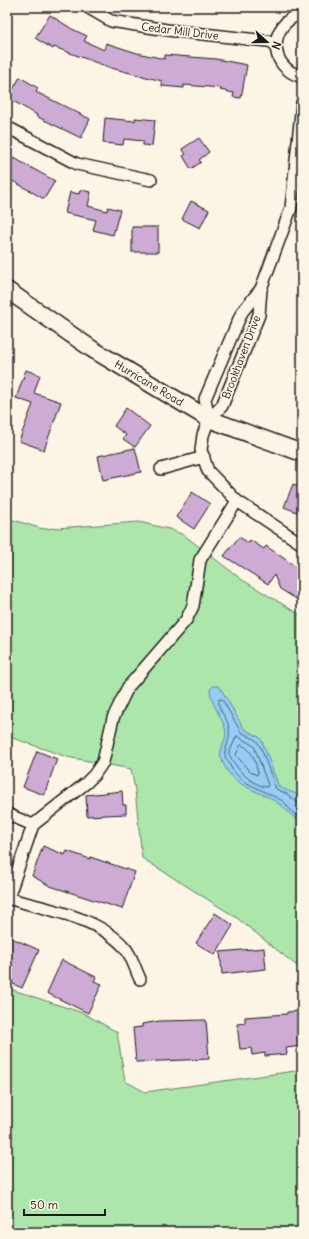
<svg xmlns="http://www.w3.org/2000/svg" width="309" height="1239" viewBox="0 0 309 1239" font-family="Delius,sans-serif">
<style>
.green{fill:#ace6aa;stroke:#648163}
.water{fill:#95cdf4;stroke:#65869e}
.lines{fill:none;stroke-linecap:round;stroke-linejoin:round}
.shore{stroke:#4c6372;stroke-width:1}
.building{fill:#cdabd5;stroke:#1c1c1c}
.street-casing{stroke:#1c1c1c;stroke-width:14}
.secondary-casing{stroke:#1c1c1c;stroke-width:19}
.street{stroke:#fcf5e5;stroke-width:11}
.secondary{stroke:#fcf5e5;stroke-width:16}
.labels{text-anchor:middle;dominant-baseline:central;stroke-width:3.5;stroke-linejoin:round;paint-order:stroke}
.street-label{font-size:11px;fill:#1c1c1c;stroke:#fcf5e5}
</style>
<rect width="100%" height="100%" fill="#fcf5e5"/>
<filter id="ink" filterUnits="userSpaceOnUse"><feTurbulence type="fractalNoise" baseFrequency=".025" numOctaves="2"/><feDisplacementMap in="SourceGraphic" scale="8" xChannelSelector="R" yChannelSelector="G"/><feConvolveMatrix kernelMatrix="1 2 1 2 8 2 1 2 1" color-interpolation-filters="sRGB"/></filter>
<g filter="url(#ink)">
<g class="green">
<polygon points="7,518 43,529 139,522 169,529 184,535 241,579 302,616 302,970 237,918 142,858 135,790 131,769 67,757 7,736"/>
<polygon points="7,988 83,1013 117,1032 125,1081 145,1092 302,1070 302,1232 7,1232"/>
</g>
<path class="water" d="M 213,686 L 218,686 L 221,689 L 244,729 L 259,737 L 262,741 L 279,787 L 296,794 L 301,802 L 302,821 C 291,818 289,811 281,805 C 260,789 230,789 221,757 C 218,748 229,739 225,728 C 221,715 210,703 210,689 Z"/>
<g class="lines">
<g class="shore">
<path d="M 237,736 L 254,746 L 268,785 L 267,787 C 251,785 236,769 229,754 Z"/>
<path d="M 242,745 C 253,750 255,762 258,773 L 257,775 L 250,772 L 236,755 L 240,746 Z"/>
<path d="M 302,804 L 298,803 L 287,794 L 276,789 L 261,748 L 256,740 L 241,732 L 222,699 L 219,699 C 217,710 228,718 229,728 C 231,742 224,747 225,756 L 233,771 L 243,781 L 283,801 L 293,813 L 302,817"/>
</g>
</g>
<g class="building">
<polygon points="50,15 72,29 87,36 84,41 104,50 106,43 137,53 165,59 165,55 216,59 247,65 241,98 233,97 234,93 220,90 221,88 184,85 184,88 162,86 162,81 111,68 54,47 53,49 35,38"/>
<polygon points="20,77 38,88 36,92 90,119 81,138 36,116 37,115 8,98"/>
<polygon points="105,118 135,121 135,118 155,120 152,146 143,145 143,141 124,139 123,145 103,143"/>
<polygon points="199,138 209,152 199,160 201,162 191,169 183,156 186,154 182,149"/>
<polygon points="7,158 12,161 14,158 55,181 44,199 13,181 7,193"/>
<polygon points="80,190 91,192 88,206 107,211 108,207 120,210 113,235 93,230 96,220 65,213 70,192 79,194"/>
<polygon points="191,201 209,210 200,228 182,219"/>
<rect x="132" y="227" width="26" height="25"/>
<polygon points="26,370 40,375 34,393 61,402 44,450 19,441 33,404 16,398"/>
<polygon points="126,408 150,426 135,447 123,439 126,435 114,426"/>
<polygon points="135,448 141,472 103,480 98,456"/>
<polygon points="293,484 302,488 302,514 284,507"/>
<polygon points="192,492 210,504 194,529 176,517"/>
<polygon points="239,537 249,543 250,540 264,549 266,546 302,571 302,594 298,600 280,589 274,575 268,584 224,556"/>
<polygon points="37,751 57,759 44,795 23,787"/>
<polygon points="122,791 123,805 126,805 126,814 87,816 86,795"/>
<polygon points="43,846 65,855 67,851 90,859 90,857 135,872 122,909 50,886 32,876"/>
<polygon points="215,913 233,925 215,955 196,943"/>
<polygon points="7,936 39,950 22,988 7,981"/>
<polygon points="264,948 266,969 222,974 220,952"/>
<polygon points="62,960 96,977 94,981 102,984 88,1013 47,993"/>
<polygon points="302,1011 302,1046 286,1048 287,1054 265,1056 265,1053 252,1055 251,1048 240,1049 237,1024 245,1023 245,1017 287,1014 287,1012"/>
<polygon points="206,1020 209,1059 136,1062 133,1028 142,1027 142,1024 160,1021"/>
</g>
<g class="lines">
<defs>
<g id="street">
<polyline points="87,7 111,21 167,30 276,42"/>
<path d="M 302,13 C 268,24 267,67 302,77"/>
<polyline points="302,103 291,208 261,289 259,315 222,406 209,419 203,435 201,450 208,471 237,501 302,544"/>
<polyline points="7,127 77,164 151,180"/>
<polyline points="209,419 205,399 242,312 261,289"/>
<polyline points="161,469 204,457"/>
<polyline points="7,814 33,825"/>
<path d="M 7,898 C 45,909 99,917 125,948 C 132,956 135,969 140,979"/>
<polyline points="8,898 33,825 86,783 94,775 103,762 113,718 128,687 186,620 193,606 200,560 237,501"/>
</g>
<polyline id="secondary" points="7,290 92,349 209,419 302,453"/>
</defs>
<use href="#street" class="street-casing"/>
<use href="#secondary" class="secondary-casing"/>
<use href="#street" class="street"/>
<use href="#secondary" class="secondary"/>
</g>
</g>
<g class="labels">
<g class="street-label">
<text transform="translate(180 31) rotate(7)">Cedar Mill Drive</text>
<text transform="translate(241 357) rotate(-69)">Brookhaven Drive</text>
<text transform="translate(149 383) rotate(31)">Hurricane Road</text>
</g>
</g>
<rect width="309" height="1239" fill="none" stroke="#fcf5e5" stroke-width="24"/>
<rect x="12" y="12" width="285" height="1215" fill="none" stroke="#1c1c1c" stroke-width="1.5" filter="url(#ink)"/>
<g transform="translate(267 42) rotate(111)" stroke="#fcf5e5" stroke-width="3" paint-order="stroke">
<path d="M0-3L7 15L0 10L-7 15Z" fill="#1c1c1c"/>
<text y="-6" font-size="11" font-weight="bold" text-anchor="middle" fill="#1c1c1c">N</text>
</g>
<path d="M24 1209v6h81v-6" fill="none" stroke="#1c1c1c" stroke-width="2"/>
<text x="30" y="1209" font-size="12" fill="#1c1c1c" stroke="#fcf5e5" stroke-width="3" paint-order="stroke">50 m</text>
</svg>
